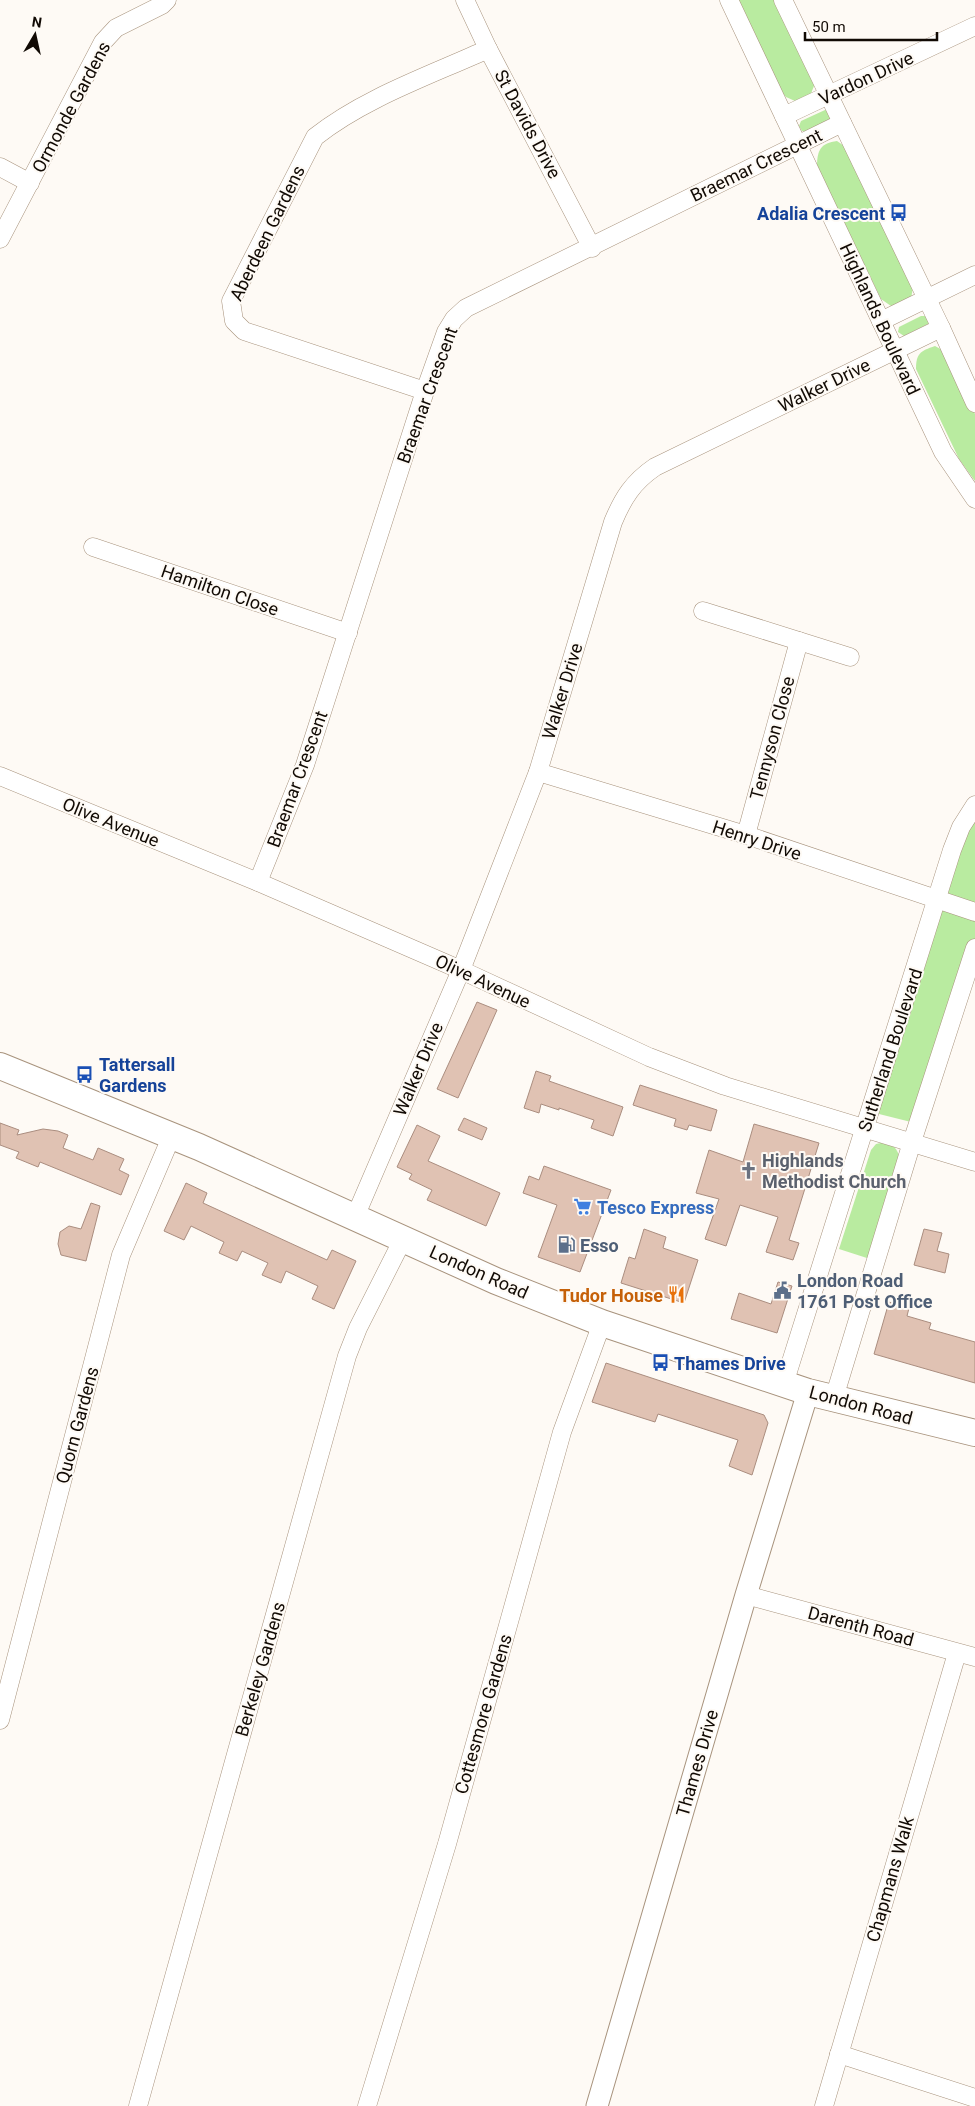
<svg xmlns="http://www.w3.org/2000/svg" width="975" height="2106" viewBox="0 0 975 2106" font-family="Roboto,sans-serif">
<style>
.green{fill:#b9eba0}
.building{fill:#e0c2b3;stroke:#aa8d7f}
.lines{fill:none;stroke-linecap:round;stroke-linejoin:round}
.minor-casing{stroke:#a8937d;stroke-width:19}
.tertiary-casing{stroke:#a8937d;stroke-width:23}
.primary-casing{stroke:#a8937d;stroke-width:28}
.minor{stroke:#fff;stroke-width:18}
.tertiary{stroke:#fff;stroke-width:21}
.primary{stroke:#fff;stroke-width:26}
.labels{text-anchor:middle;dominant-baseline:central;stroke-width:4;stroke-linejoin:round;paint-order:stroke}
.street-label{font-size:18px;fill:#110a04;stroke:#fefaf5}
.transit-label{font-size:18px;font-weight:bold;fill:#164399;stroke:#fefaf5;text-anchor:start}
.worship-label{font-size:18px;font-weight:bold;fill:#5b616d;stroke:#fefaf5;text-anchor:start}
.shop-label{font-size:18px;font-weight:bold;fill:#366cbe;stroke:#fefaf5;text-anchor:start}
.service-label{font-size:18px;font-weight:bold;fill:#4e5e75;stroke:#fefaf5;text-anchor:start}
.food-label{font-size:18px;font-weight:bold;fill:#c56008;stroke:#fefaf5;text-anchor:end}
</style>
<rect width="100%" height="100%" fill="#fefaf5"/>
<g class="green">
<polygon points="738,0 776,0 816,81 810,96 795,101 786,97 780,90"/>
<polygon points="825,110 829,111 831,115 831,120 807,132 802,131 799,126 801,121"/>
<path d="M 837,141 L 847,148 L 913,288 L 911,298 L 901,304 L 891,306 L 881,299 L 817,166 C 817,150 821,143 837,141 Z"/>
<polygon points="921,316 926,316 930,321 928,324 904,336 898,332 899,327"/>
<path d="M 935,346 L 946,352 L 975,414 L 975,481 L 959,459 L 916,369 C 916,354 920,351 935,346 Z"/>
<polygon points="975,808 975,941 911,1122 875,1113"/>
<path d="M 885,1142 C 896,1146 899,1151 900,1163 L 870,1259 L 839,1249 L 871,1150 L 876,1144 Z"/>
</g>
<g class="building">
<polygon points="477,1002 497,1010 458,1098 437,1089"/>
<polygon points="536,1071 551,1076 549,1081 623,1107 613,1136 591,1128 594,1120 559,1108 559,1110 541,1104 539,1113 524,1108"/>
<polygon points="640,1085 717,1110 711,1131 689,1125 687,1130 674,1126 676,1119 633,1105"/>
<polygon points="464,1118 487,1128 482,1140 458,1130"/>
<polygon points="0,1123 19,1130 17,1135 43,1129 58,1131 68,1135 63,1148 93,1160 98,1148 124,1159 119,1170 129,1175 121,1195 40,1162 38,1167 16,1158 19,1152 0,1145"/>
<polygon points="754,1124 819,1143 789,1240 799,1243 793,1260 766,1252 778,1217 740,1205 726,1246 705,1239 719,1199 696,1193 709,1150 743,1162"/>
<polygon points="417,1125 440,1136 428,1161 500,1193 486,1226 427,1200 432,1190 409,1179 412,1174 397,1167"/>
<polygon points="544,1166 611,1190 580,1272 538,1257 557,1205 523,1193 529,1176 539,1180"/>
<polygon points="186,1183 207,1193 203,1203 327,1260 332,1250 356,1261 334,1309 312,1299 318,1286 286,1271 281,1283 262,1275 268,1263 242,1251 237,1261 219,1253 224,1242 191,1226 184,1240 164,1231"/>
<polygon points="91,1203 100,1206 86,1261 61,1255 58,1244 60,1232 69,1226 81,1229"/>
<polygon points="644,1229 666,1237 663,1248 698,1260 684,1303 621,1283 629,1257 635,1259"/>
<polygon points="924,1229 942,1233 937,1251 949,1254 945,1273 914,1265"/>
<polygon points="778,1282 792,1286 777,1333 731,1319 739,1293 771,1304"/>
<polygon points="889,1302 909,1308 907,1316 931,1323 929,1329 975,1342 975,1383 874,1354"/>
<polygon points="606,1363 764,1415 768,1423 752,1475 729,1466 738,1440 658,1414 655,1422 592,1402"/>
</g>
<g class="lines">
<defs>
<g id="minor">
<polyline points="465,0 488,49 592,248"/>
<polyline points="729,0 943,452 975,499"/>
<polyline points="783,0 941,328 975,403"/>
<polyline points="784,116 975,26"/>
<polyline points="0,167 30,183"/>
<polyline points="0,239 103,42 116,28 162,5 167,0"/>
<polyline points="881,321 975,275"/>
<path d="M 425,391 L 244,331 L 234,321 L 231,301 L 315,137 C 364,98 431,75 488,49"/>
<polyline points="93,547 348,633"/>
<polyline points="703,611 799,641 746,835"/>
<polyline points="799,641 850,657"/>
<polyline points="538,772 746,835 975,912"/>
<polyline points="0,776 258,882 461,970 649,1057 725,1086 975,1162"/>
<polyline points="258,882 305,765 425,391 446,332 454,319 466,308 842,123"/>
<path d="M 355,1217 L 461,970 L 538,772 L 613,522 C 623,498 633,482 655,467 L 941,328"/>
<polyline points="784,1384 952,850 961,827 975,805"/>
<polyline points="834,1398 912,1142 975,948"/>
<polyline points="746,1595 975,1657"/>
<polyline points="0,1720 121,1255 172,1135"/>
<polyline points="839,2054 975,2098"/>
<polyline points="138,2106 347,1356 358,1328 403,1239"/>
<polyline points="367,2106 447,1844 562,1432 602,1323"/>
<polyline points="824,2106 957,1653"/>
</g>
<polyline id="tertiary" points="597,2106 746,1595 808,1392"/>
<polyline id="primary" points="0,1066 199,1147 496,1281 602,1323 808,1392 975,1433"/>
</defs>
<use href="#minor" class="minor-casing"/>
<use href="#tertiary" class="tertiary-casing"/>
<use href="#primary" class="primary-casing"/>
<use href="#minor" class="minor"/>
<use href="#tertiary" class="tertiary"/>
<use href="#primary" class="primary"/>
</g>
<defs>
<symbol id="bus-bare" viewBox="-9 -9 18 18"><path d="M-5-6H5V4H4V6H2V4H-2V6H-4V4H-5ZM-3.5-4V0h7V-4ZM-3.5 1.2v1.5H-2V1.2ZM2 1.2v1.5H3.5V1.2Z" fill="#1a4fb4" stroke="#fefaf5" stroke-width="2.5" paint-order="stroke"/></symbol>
<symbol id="church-bare" viewBox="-9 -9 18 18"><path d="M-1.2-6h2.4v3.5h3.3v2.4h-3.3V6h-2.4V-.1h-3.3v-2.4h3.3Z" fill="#6b7280" stroke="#fefaf5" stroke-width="2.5" paint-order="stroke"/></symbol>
<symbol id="supermarket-bare" viewBox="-9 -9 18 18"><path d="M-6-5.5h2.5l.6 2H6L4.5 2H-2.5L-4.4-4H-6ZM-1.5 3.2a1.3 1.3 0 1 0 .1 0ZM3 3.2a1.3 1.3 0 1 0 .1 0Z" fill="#3f7fe0" stroke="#fefaf5" stroke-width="2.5" paint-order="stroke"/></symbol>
<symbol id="fuel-bare" viewBox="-9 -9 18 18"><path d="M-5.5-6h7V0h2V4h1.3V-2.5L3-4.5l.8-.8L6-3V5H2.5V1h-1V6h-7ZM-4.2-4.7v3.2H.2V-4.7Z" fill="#5c6f8a" stroke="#fefaf5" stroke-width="2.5" paint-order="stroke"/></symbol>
<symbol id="civic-bare" viewBox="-9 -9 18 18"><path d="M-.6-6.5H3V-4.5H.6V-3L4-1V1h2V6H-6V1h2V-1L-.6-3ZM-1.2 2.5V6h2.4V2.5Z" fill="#5c6f8a" stroke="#fefaf5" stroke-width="2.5" paint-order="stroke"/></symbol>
<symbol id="restaurant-bare" viewBox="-9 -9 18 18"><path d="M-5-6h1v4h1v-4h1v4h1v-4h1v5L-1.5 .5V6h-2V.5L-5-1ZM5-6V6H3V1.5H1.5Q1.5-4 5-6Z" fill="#e8710a" stroke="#fefaf5" stroke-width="2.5" paint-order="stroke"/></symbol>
</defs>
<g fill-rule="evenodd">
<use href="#bus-bare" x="886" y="200" width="25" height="25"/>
<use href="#bus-bare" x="72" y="1062" width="25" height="25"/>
<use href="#church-bare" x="736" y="1158" width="25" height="25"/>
<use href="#supermarket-bare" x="570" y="1194" width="25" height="25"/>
<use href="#fuel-bare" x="554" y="1232" width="25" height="25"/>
<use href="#civic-bare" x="770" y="1278" width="25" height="25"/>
<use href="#restaurant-bare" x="664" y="1282" width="25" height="25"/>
<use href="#bus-bare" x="648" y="1350" width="25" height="25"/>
</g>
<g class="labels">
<g class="street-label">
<text transform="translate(866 78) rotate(-25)">Vardon Drive</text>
<text transform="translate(71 107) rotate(-62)">Ormonde Gardens</text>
<text transform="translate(528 124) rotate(62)">St Davids Drive</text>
<text transform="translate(756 165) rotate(-26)">Braemar Crescent</text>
<text transform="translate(267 233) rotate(-64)">Aberdeen Gardens</text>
<text transform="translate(880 319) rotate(65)">Highlands Boulevard</text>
<text transform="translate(824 385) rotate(-26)">Walker Drive</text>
<text transform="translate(427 395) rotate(-70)">Braemar Crescent</text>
<text transform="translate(220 590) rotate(19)">Hamilton Close</text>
<text transform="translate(562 691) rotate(-73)">Walker Drive</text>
<text transform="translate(772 738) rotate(-75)">Tennyson Close</text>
<text transform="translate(297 779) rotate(-70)">Braemar Crescent</text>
<text transform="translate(111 822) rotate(22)">Olive Avenue</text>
<text transform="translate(757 840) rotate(18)">Henry Drive</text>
<text transform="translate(483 981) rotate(25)">Olive Avenue</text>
<text transform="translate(890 1050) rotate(-72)">Sutherland Boulevard</text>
<text transform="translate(418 1069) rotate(-67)">Walker Drive</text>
<text transform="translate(479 1272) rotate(24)">London Road</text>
<text transform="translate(861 1405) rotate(15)">London Road</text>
<text transform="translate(77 1425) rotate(-75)">Quorn Gardens</text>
<text transform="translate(861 1626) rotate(15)">Darenth Road</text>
<text transform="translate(260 1669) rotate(-74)">Berkeley Gardens</text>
<text transform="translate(483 1714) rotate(-74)">Cottesmore Gardens</text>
<text transform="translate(697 1763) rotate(-74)">Thames Drive</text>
<text transform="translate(890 1879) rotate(-74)">Chapmans Walk</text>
</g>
<g class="transit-label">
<text x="885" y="213" text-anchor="end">Adalia Crescent</text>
<text x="99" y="1064">Tattersall<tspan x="99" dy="21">Gardens</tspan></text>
<text x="674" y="1363">Thames Drive</text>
</g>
<g class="worship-label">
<text x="762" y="1160">Highlands<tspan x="762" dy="21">Methodist Church</tspan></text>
</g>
<g class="shop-label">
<text x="597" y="1207">Tesco Express</text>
</g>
<g class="service-label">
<text x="580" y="1245">Esso</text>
<text x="797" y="1280">London Road<tspan x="797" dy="21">1761 Post Office</tspan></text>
</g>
<g class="food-label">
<text x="663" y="1295">Tudor House</text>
</g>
</g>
<g transform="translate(35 35) rotate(9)" stroke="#fefaf5" stroke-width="4" paint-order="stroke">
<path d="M0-4L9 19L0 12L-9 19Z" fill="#110a04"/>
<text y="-8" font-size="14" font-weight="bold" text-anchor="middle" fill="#110a04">N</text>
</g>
<path d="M805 32v8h132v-8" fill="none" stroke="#110a04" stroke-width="2.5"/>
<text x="812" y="32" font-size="15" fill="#110a04" stroke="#fefaf5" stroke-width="4" paint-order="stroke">50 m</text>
</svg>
